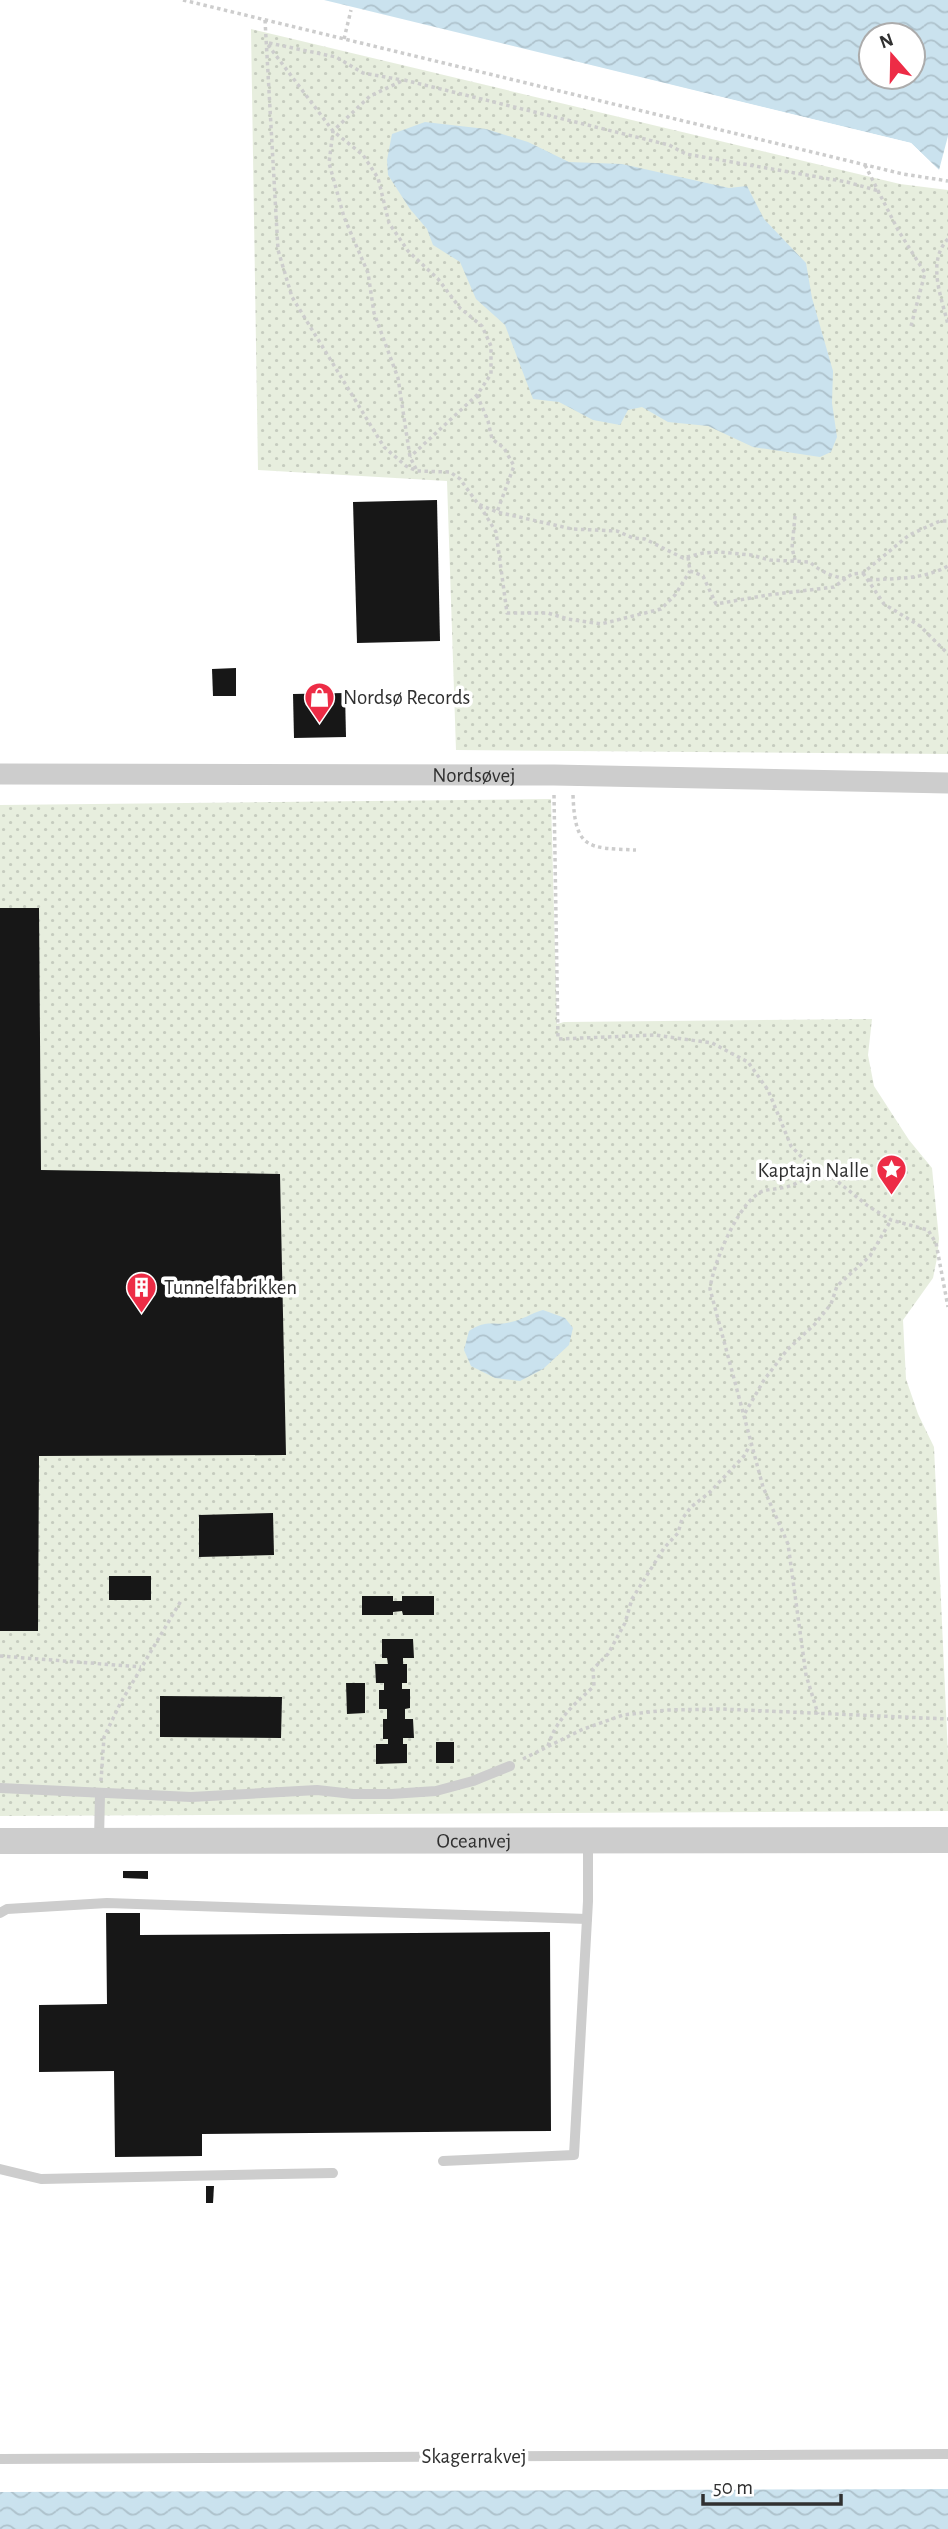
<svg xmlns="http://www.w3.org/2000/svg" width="948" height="2529" viewBox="0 0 948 2529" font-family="'Alegreya Sans',sans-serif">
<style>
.green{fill:url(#green-dots)}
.water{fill:url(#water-waves);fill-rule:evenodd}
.pier{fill:#fff}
.building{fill:#171717}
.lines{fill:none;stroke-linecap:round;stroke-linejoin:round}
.path{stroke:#cdcdcd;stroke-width:3.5;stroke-dasharray:3.5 3.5;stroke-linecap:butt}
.service{stroke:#cdcdcd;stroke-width:10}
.minor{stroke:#cdcdcd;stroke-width:21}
.tertiary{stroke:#cdcdcd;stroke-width:26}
.labels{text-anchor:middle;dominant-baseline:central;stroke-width:7;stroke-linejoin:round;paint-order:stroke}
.poi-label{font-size:21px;fill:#303030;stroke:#fff;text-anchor:start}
.street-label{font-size:21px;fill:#303030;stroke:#fff}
</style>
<defs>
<pattern id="green-dots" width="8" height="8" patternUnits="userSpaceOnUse" patternTransform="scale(1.75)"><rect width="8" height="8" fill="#e7eede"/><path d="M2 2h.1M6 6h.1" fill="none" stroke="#c6ccbf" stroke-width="1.8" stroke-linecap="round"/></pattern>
<pattern id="water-waves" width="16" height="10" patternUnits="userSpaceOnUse" patternTransform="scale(1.75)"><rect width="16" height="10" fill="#cae2ee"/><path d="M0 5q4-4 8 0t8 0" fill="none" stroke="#aec2cc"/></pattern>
</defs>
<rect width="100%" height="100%" fill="#fff"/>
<g class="green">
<polygon points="251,29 900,184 948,190 948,754 456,750 447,481 258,470"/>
<polygon points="551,799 557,1024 564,1022 872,1019 868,1055 874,1086 909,1140 932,1168 939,1239 937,1258 933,1278 903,1320 906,1379 918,1414 934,1447 948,1755 948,1811 0,1816 0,805"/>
</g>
<g class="water">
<path d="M 324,0 L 948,0 L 948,136 L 939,170 L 911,143 ZM 871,35 L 913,35 L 913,77 L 871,77 Z"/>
<polygon points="425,122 486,129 528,142 569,162 622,164 729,188 747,186 764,219 806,263 812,298 833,371 832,403 837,437 831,452 820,457 753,447 708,426 668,422 642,407 628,410 620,425 593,420 559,402 533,399 505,325 476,299 460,262 433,245 427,229 410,209 388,175 387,160 392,134"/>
<path d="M 543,1310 L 565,1318 L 573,1328 L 569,1345 L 543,1369 L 520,1381 L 495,1378 L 471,1366 L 464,1350 L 469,1331 C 489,1318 492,1327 511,1322 C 522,1320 532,1313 543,1310 Z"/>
<polygon points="948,2489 948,2529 0,2529 0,2492"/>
</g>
<polygon class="pier" points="320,0 911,143 939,170 935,172 910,146 323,3"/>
<g class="building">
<polygon points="437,500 440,641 357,643 353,502"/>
<polygon points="236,668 236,696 213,696 212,669"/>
<polygon points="345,693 346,737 294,738 293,694"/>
<polygon points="0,908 39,908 41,1170 280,1174 286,1455 39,1456 38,1631 0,1631"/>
<polygon points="273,1513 274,1555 199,1557 199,1515"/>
<rect x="109" y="1576" width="42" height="24"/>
<polygon points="362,1596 393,1596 393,1601 402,1601 402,1596 434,1596 434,1615 403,1615 402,1611 393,1612 393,1615 362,1615"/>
<polygon points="382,1639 413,1639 414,1658 403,1658 403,1664 407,1664 407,1683 402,1683 402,1689 410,1689 410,1708 405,1709 405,1719 413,1719 414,1738 403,1738 403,1744 407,1744 407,1763 376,1764 376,1744 388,1744 388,1739 383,1739 383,1719 387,1719 387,1709 379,1709 379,1690 384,1690 384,1683 376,1683 375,1664 388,1664 387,1658 382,1658"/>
<polygon points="346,1683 365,1683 365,1713 347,1714"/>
<polygon points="160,1696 282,1697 281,1738 160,1737"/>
<rect x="436" y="1742" width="18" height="21"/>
<polygon points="123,1871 148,1871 148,1879 123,1878"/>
<polygon points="106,1913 140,1913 140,1935 550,1932 551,2131 202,2134 202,2156 115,2157 114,2071 39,2072 39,2005 107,2004"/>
<polygon points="206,2186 214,2186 213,2203 206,2203"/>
</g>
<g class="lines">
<g class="path">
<polyline points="183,0 903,174 948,181"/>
<path d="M 265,20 L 278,250 L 292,297 L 384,447 L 406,466 L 417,471 L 450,472 L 460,479 L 478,504 L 497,512 L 572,529 L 617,531 L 633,538 L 645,539 L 683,558 L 703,553 L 720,552 L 751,555 L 770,560 L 810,562 C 821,572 833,577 848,579"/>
<polyline points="344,39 351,10"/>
<polyline points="269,43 336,57 363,73 402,80"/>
<polyline points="268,45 333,131 363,155 378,178 389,223 408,251 438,279 460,308 482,326 491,346 491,374 477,395 410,457"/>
<polyline points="865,165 898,230 925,273 911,326"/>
<path d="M 948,239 C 926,262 942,298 948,325"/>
<polyline points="477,395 488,421 492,439 504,448 514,466 497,512"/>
<polyline points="416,469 410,457 398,378 374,313 368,273 344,217 329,163 333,131 370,96 404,80 669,145 686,154 847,182 879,191"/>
<polyline points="480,506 496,532 507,613 548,613 568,619 601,624 661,609 675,595 690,571"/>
<polyline points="795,516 792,548 795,560"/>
<polyline points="688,557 690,571 703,576 716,604 768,595 834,587 852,574 863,573 909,535 940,521 948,521"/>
<polyline points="863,573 884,604 920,626 948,654"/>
<path d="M 869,580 C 897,578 922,580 948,566"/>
<polyline points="554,795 558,1039 655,1035 712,1043 748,1062 768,1090 791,1146 816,1172 832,1177 868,1206 891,1220 928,1230 936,1243 948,1307"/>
<path d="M 573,795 C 575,850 588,848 636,850"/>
<path d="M 815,1173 C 806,1177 796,1185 786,1187 C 775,1190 763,1188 755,1196 C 735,1212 713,1264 710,1289 L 763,1487 L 788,1544 L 806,1675 L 818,1714"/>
<polyline points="745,1413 764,1380 787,1350 815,1324 831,1304 837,1286 870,1256 891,1220"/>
<polyline points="0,1656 141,1667"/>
<path d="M 548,1746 C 556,1719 574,1705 594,1686 L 593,1669 L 608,1654 L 625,1623 L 632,1599 L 664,1548 L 678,1533 L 682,1519 L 691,1507 L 709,1493 L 744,1456 L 750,1445"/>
<polyline points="523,1759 581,1730 623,1715 667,1710 721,1709 948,1719"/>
<polyline points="101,1781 104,1737 121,1702 182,1599"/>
</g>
<g class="service">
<polyline points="0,1788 191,1797 317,1790 353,1794 391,1794 436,1791 473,1781 510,1766"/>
<polyline points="99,1840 100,1794"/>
<polyline points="0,1913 7,1909 107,1903 587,1919"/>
<polyline points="443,2161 574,2155 588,1901 588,1840"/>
<polyline points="0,2169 41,2179 333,2173"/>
<polyline points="0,2459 948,2454"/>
</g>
<path class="minor" id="s1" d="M 0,774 L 554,775 L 948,783"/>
<path class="tertiary" id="s2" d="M 0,1841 L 948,1840"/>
</g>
<defs>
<symbol id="shop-pin" viewBox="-11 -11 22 30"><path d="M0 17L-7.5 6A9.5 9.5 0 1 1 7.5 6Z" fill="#ed2c46" stroke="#fff"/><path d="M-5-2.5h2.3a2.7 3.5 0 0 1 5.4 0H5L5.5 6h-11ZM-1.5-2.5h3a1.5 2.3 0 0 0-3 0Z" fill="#fff"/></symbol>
<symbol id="sight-pin" viewBox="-11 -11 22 30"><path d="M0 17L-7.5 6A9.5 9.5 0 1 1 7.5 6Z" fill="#ed2c46" stroke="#fff"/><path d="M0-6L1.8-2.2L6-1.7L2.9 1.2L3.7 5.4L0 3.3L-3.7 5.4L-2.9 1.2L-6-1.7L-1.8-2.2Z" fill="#fff"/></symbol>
<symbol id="building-pin" viewBox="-11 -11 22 30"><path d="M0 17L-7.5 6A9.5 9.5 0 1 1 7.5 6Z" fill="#ed2c46" stroke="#fff"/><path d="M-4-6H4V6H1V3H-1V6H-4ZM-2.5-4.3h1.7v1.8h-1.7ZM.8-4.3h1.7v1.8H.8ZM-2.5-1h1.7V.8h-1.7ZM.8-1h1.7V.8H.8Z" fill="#fff"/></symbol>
</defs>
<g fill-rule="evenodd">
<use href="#shop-pin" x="302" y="680" width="35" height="47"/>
<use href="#sight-pin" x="874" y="1152" width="35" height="47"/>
<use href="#building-pin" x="124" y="1270" width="35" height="47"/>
</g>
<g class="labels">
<g class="poi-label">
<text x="343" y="697">Nordsø Records</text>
<text x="869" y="1170" text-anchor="end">Kaptajn Nalle</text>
<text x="164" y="1287">Tunnelfabrikken</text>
</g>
<g class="street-label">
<text stroke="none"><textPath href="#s1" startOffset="474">Nordsøvej</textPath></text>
<text stroke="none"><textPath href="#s2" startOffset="474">Oceanvej</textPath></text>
<text x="474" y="2456">Skagerrakvej</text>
</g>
</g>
<g transform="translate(892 56) rotate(340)"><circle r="33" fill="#ffffff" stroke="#acacac" stroke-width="2"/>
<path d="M0-5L12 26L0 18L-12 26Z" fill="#ed2c46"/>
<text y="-10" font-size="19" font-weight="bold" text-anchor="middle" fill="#303030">N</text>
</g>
<path d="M703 2494v10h138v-10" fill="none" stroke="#303030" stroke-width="3.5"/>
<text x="713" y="2494" font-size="21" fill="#303030" stroke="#ffffff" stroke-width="5" paint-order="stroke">50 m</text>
</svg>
